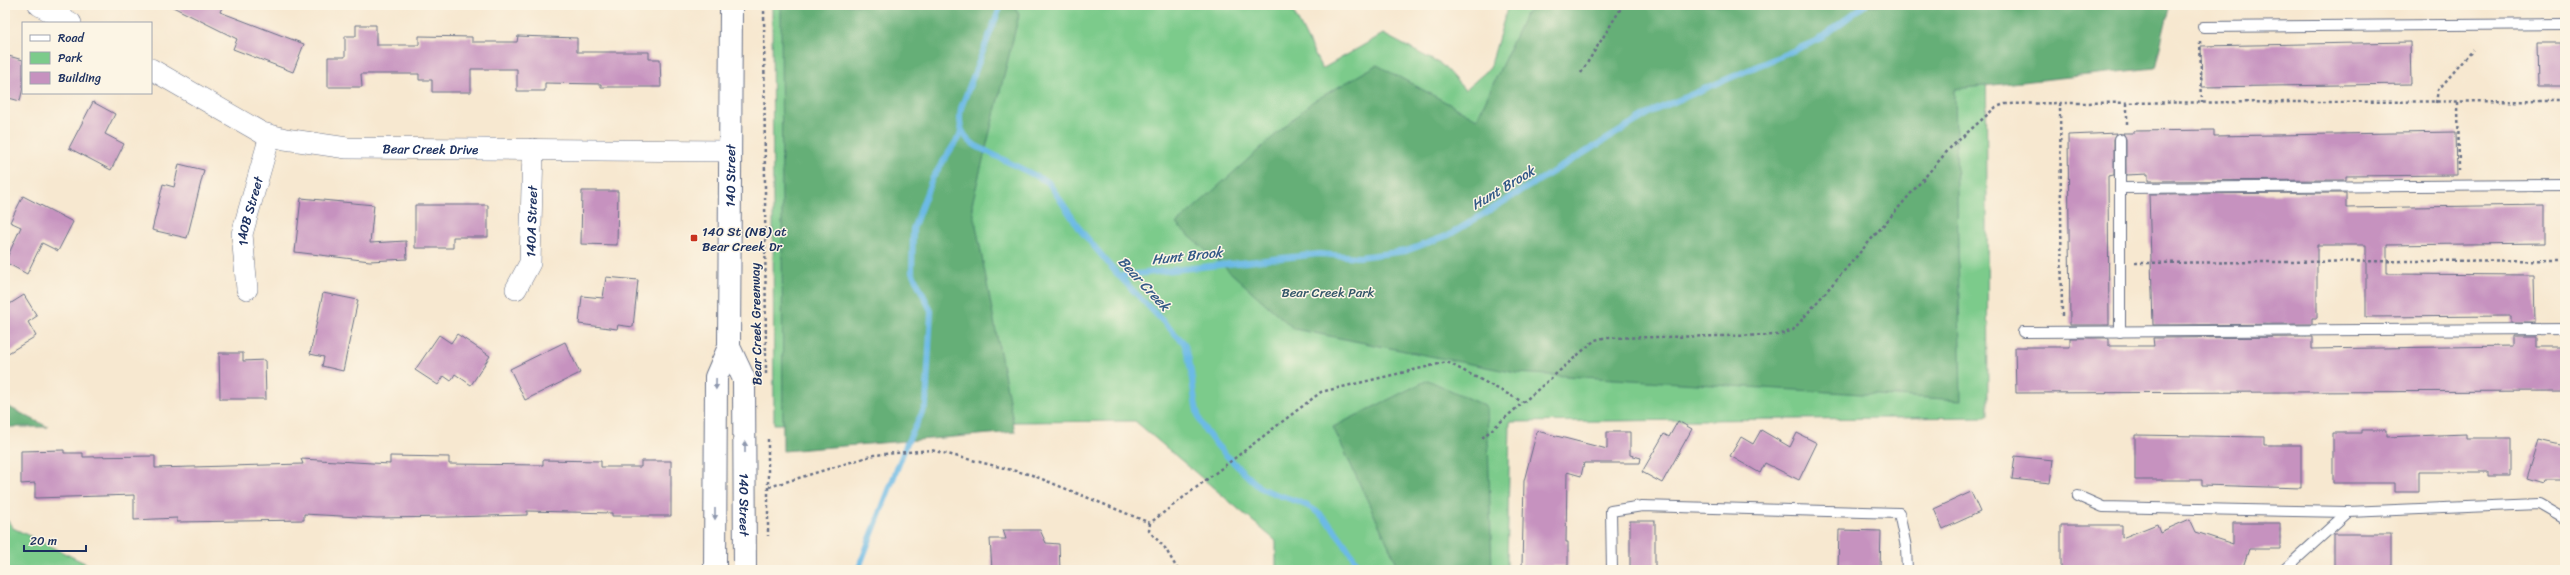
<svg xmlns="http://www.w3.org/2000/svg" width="2570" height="575" viewBox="0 0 2570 575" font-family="Sriracha,sans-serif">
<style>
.green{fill:#7ccb8b;stroke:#4c7d74}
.forest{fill:#65af77;stroke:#406f6a}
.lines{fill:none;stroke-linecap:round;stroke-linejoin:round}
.stream{stroke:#6cbae6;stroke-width:6}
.building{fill:#c692bf}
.service-casing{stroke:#687086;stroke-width:12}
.minor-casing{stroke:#687086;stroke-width:22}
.secondary-casing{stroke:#687086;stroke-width:24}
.path{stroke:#687086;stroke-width:2.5;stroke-dasharray:3 3;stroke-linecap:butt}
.service{stroke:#fff;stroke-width:10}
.minor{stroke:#fff;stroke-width:21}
.secondary{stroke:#fff;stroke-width:22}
.oneway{fill:#8d97ae}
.poi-dot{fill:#c8321e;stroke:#fcf5e5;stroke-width:1.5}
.labels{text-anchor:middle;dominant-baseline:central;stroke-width:3;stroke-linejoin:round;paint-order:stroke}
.street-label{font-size:13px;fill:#1b2f5e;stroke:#fcf5e5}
.poi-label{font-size:13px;fill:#1b2f5e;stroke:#fcf5e5;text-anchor:start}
.park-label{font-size:13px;fill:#335669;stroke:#fcf5e5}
.water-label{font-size:14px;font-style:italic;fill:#335987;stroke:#fcf5e5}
</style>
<rect width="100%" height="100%" fill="#fcf5e5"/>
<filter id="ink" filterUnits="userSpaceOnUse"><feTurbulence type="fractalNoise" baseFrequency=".025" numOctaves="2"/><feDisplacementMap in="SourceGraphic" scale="8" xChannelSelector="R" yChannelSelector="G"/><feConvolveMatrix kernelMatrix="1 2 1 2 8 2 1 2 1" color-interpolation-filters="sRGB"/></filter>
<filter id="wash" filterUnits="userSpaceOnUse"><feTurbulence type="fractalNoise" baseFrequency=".012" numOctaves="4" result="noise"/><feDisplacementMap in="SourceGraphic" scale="16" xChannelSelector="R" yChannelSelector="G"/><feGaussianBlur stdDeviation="0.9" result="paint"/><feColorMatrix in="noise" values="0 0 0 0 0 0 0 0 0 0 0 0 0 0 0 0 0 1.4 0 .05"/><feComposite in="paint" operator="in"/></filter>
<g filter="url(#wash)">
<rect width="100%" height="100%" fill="#f7e8d0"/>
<g class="green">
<polygon points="772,5 1290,5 1322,69 1383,34 1442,65 1465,90 1490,68 1508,5 1986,5 1988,417 1510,422 1507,570 1276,570 1276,541 1135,421 774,424"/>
<polygon points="5,517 13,528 99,570 5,570"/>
</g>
<g class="forest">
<polygon points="781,5 1014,5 1019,15 972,204 1015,432 783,451"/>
<polygon points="1540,5 2170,5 2155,68 1955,89 1961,400 1516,373 1294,329 1176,224 1312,102 1377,65 1477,119 1525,15"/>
<polygon points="1428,380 1487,407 1492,570 1400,570 1333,427"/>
<polygon points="5,405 48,427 5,427"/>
</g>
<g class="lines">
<g class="stream">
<path d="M 1001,5 L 961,108 C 958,125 961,136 976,146 L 1048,182 L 1082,232 L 1119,276 L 1184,343 C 1194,367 1191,394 1199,418 C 1207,441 1241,469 1259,487 C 1275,496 1295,498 1311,508 C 1333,521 1347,549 1362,570"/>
<polyline points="1119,276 1319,254 1359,257 1406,251 1449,235 1653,111 1818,40 1865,5"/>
<polyline points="858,570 907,443 926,405 931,311 912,272 913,229 932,179 962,132"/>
</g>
</g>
<g id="blocks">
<g class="building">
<polygon points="169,5 223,5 220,12 304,44 293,72 233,49 237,39"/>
<polygon points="356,25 376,25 376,45 419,45 419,36 472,37 472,42 517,42 518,36 577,38 577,52 649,52 649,59 660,59 661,87 601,87 601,84 545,83 545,91 517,91 517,69 471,69 471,92 432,92 432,80 419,80 419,74 361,74 362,87 328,87 328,57 345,57 345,36 356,36"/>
<polygon points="2410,42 2411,84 2202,87 2201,46"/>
<polygon points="2537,43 2565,43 2565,86 2538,86"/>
<polygon points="5,55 23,60 23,87 20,101 5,97"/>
<polygon points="93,102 115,114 105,134 124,144 111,170 69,148"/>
<polygon points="2214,130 2214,136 2456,132 2457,175 2346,176 2346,180 2148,181 2148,174 2126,175 2126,139 2123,133 2134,133 2134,131"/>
<polygon points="2117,133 2114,139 2114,175 2108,176 2109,325 2070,325 2068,135"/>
<polygon points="179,164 204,170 187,238 152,230 163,184 174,187"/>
<polygon points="582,191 618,191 617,245 581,244"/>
<polygon points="2346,193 2346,208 2545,205 2545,243 2387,245 2387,274 2534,275 2535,323 2511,323 2511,316 2366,317 2366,245 2317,245 2317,318 2312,318 2312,324 2153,325 2149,194"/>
<polygon points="23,196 73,222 58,251 42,243 27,274 5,262 21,227 10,222"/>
<polygon points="301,198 374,205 370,243 406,241 407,259 370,261 295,252"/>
<polygon points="415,205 488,205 488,237 453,237 453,248 415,248"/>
<polygon points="606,277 638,280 633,327 618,325 617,329 579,324 582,296 603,298"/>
<polygon points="323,293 358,300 343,371 322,366 324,357 310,354"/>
<polygon points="24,295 37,316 28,322 36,336 5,355 5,307"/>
<polygon points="457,334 490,356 471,385 455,374 451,381 444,376 438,385 415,370 439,335 451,343"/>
<polygon points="2512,336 2536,336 2536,347 2565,347 2565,391 2016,393 2015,347 2070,347 2070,338 2109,338 2109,346 2154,346 2153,338 2312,337 2312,349 2512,346"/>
<polygon points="565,342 580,373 525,400 510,369"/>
<polygon points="219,353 243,353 243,361 265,360 266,399 220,399"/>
<polygon points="1678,421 1692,429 1662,483 1642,472 1664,434 1669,437"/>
<polygon points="1761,430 1790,447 1797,433 1817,443 1799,480 1765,463 1760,473 1730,456 1741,437 1753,444"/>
<polygon points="2361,430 2386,430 2386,437 2466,434 2466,438 2511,438 2511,476 2488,476 2488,472 2419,472 2419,492 2395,492 2395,483 2333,483 2333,433 2361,433"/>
<polygon points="1537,431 1607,449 1607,432 1630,432 1630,455 1641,458 1640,463 1584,463 1581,476 1567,472 1566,542 1568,542 1568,566 1522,566 1524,481"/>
<polygon points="2135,435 2264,437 2264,445 2301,445 2301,488 2202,485 2202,480 2135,480"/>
<polygon points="2538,440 2565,446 2565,480 2543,480 2542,483 2526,478"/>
<polygon points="64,450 64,453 83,453 83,457 155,456 155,468 303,464 301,459 390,464 390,456 449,457 449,464 543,465 543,460 601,461 601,467 641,467 641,461 671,461 671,516 612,516 612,513 527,511 527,515 449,517 377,518 304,514 304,520 177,522 177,518 134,520 134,495 35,498 35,483 21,484 21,451"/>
<polygon points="2015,456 2053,460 2050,483 2012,479"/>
<polygon points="1971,492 1980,512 1943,529 1934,509"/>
<polygon points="2190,519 2196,532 2233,544 2233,523 2280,523 2280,549 2249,549 2242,570 2061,570 2061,525 2122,525 2122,538 2157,524 2160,532"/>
<rect x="1630" y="521" width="25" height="47"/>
<polygon points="1003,530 1040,530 1046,543 1059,544 1060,570 992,570 990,539 1006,539"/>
<polygon points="1839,530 1881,531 1880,568 1838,568"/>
<rect x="2334" y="534" width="57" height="36"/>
</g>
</g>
</g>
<g filter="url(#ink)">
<use href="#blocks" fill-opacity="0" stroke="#687086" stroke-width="1"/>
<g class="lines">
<defs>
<g id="service">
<polyline points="2203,27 2565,24"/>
<polyline points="2120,139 2120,332"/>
<polyline points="2120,188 2565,185"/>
<polyline points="2023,332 2565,329"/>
<polyline points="2078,496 2103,507 2348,512 2539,504 2565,519"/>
<polyline points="1612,570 1611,511 1642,506 1899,513 1906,547 1907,570"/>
<polyline points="2284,570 2348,512"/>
</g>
<g id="minor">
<polyline points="39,5 71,23"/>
<path id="s1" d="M 151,69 L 262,133 L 285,139 L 347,148 L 728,151"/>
<path id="s2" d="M 247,289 L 242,234 L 270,136"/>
<path id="s3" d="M 516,289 L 530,263 L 533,149"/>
</g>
<g id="secondary">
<path id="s4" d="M 729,347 L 744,379 L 745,570"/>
<path id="s5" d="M 715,570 L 716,377 L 729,347 L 731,5"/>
</g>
</defs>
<use href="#service" class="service-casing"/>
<use href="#minor" class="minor-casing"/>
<use href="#secondary" class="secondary-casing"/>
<g class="path">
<polyline points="764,5 766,374"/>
<polyline points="2200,41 2202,103"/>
<polyline points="1581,73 1623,5"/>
<polyline points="2458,102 2459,170"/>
<polyline points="2060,103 2062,317"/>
<polyline points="2127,103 2127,127"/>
<polyline points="2436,103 2438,90 2473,50"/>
<polyline points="2135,263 2562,260"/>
<polyline points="1482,438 1595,340 1603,338 1779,335 1793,330 1950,148 1996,107 2005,104 2060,103 2565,101"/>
<polyline points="768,439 768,536"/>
<polyline points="769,487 874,455 931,450 1032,475 1150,523 1321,392 1447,362 1523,402"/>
<polyline points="1150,523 1149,531 1165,548 1178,570"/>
</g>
<use href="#service" class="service"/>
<use href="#minor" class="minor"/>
<use href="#secondary" class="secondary"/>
</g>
<defs><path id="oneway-solid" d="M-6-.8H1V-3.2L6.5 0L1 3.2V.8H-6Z"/></defs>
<g class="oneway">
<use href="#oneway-solid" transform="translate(716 384) rotate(91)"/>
<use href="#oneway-solid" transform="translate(745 447) rotate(-90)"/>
<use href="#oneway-solid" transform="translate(715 514) rotate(90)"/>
</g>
</g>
<rect class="poi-dot" x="690" y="234" width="8" height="8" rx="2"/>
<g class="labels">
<g class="street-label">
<text stroke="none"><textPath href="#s1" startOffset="298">Bear Creek Drive</textPath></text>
<text stroke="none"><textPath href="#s5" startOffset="397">140 Street</textPath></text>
<text stroke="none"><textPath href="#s2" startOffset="79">140B Street</textPath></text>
<text stroke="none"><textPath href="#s3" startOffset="71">140A Street</textPath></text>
<text transform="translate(756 324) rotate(-91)">Bear Creek Greenway</text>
<text stroke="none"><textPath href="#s4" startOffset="161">140 Street</textPath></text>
</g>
<g class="poi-label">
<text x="702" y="231">140 St (NB) at<tspan x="702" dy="15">Bear Creek Dr</tspan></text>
</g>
<g class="park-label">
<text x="1328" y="292">Bear Creek Park</text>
</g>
<g class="water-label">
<text transform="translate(1503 188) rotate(-31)">Hunt Brook</text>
<text transform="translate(1187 256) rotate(-6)">Hunt Brook</text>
<text transform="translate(1144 284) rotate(47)">Bear Creek</text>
</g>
</g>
<rect width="2570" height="575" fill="none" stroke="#fcf5e5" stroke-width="20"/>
<rect x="22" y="22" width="130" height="72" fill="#fcf5e5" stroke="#a2a6af"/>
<rect x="30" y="35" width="20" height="6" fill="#ffffff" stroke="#a2a6af"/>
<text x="58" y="42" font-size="12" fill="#1b2f5e">Road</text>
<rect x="30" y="52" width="20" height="12" fill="#7ccb8b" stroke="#a2a6af"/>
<text x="58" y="62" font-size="12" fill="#1b2f5e">Park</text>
<rect x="30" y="72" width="20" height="12" fill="#c692bf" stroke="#a2a6af"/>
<text x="58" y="82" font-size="12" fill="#1b2f5e">Building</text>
<path d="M24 545v6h62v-6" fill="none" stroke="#1b2f5e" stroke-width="2"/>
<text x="30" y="545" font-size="12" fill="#1b2f5e" stroke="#fcf5e5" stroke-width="3" paint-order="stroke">20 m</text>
</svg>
